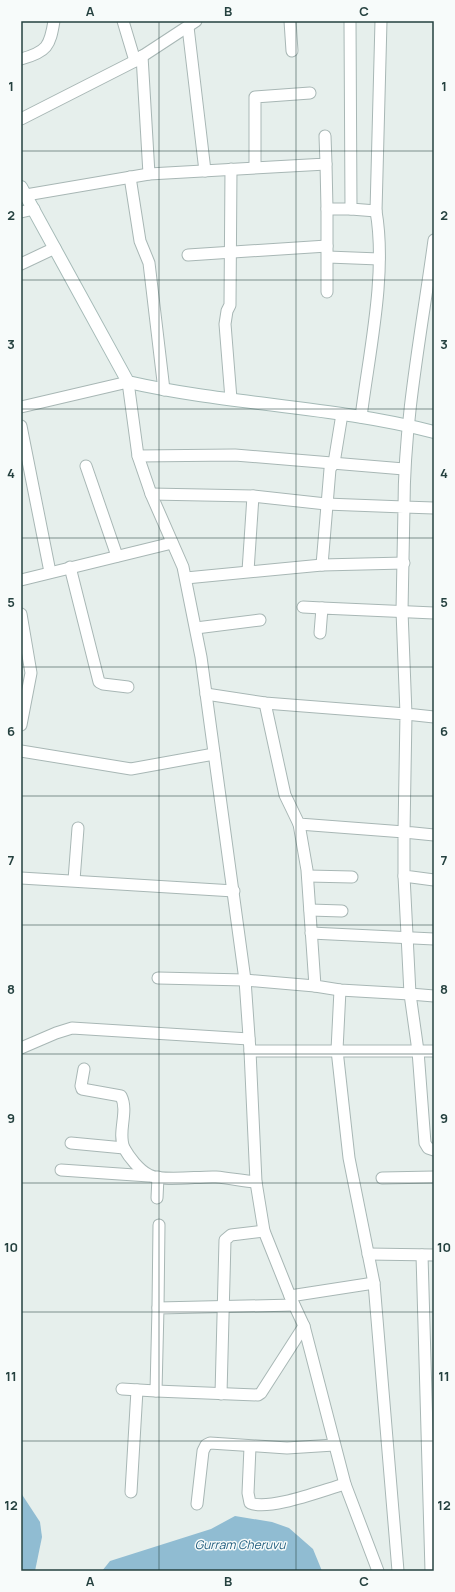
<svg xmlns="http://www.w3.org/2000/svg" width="455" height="1592" viewBox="0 0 455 1592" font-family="Manrope,sans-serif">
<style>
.water{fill:#90bcd2}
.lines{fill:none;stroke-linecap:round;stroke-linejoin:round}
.street-casing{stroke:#a8b7b5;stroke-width:13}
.secondary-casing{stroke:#a5bab7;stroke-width:14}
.street{stroke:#fff;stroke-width:11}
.secondary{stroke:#fff;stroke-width:12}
.grid{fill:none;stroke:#25413f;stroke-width:1;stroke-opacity:0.55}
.labels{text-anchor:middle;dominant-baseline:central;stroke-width:3;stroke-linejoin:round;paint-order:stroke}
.water-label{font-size:12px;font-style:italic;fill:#1f5c7d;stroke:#f7fbfa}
.neatline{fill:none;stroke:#25413f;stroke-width:1.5}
.grid-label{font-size:13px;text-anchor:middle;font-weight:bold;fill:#25413f}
</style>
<rect width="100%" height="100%" fill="#e6efec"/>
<g class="water">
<polygon points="21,1493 40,1522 42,1537 35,1571 21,1571"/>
<polygon points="235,1516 272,1522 289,1528 313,1549 322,1571 102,1571 110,1561 211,1529"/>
</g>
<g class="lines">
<defs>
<g id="street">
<polyline points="123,21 135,61"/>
<polyline points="290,21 292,51"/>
<polyline points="350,21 351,209 376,211 381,21"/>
<polyline points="188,27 205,171"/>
<polyline points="142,56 149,174"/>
<path d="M 21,59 C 47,52 50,46 54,21"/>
<polyline points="21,119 135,61 196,21"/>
<polyline points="326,164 327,209 351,209"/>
<polyline points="255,166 255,97 310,93"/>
<polyline points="231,169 230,305 227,311 225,324 231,399"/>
<polyline points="130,177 140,241 149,263 164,390"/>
<polyline points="26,195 149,174 326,164 325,136"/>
<polyline points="21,212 34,209"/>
<path d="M 434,240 C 422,329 404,418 404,507 L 434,508"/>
<polyline points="188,255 327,246"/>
<polyline points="328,257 379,259"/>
<polyline points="21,264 55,248"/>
<polyline points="327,292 327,209"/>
<polyline points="21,407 128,382 138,456 151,494 183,567 201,657 245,980 250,1051 256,1182 264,1231 290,1296 304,1326 345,1484 378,1571"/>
<path d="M 361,417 C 369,353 387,274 376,211"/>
<polyline points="21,426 50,572"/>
<polyline points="138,456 235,455 404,469"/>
<polyline points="86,466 117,556"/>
<polyline points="151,494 253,496 326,504 404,507 402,611 406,714 434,717"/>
<polyline points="322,565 330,469 334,463 342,414"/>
<polyline points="70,567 99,682 103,684 128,687"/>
<polyline points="248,571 253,496"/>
<polyline points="186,578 322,565 404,563"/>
<polyline points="21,580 172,543"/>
<polyline points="303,607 322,608"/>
<polyline points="21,614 31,673 21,725"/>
<polyline points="196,628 260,620"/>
<polyline points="320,633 322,608 434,613"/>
<polyline points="206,694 265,703 406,714 404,832 434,835"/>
<polyline points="265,703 285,795 299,824 404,832 404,876 434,880"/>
<polyline points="21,751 131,769 214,754"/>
<polyline points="299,824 307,870 315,986 340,990 410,994 418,1051 425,1143 428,1148 434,1150"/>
<polyline points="308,876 352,877"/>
<polyline points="404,876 410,994 434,996"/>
<polyline points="21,878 234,891"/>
<polyline points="74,880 78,828"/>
<polyline points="310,910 342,911"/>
<polyline points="311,933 434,939"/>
<polyline points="158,978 245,980 315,986"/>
<polyline points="340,990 337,1050 349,1158 374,1283 398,1571"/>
<polyline points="21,1048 56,1033 72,1028 249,1039"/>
<polyline points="250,1051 434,1051"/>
<path d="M 84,1069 L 81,1086 L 82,1089 L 121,1096 C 129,1112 117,1132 124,1148 C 129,1157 139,1170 149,1175 C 162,1182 200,1176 216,1177 C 229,1178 243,1181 256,1182"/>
<polyline points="71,1143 124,1148"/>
<polyline points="61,1170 149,1176"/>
<polyline points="382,1178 434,1177"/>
<polyline points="157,1198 158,1177"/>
<polyline points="368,1254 434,1255"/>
<polyline points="422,1255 431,1571"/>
<polyline points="290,1296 374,1283"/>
<polyline points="158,1308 159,1225"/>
<polyline points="122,1389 156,1391 158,1308 294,1305"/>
<polyline points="156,1391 258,1395 261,1393 304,1326"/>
<polyline points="221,1394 225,1240 231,1235 264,1231"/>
<path d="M 250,1447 L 248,1493 L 250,1503 C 270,1511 323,1490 345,1484"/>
<polyline points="131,1492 137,1390"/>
<polyline points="197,1504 203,1451 206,1445 210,1443 287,1448 334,1445"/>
</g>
<path id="secondary" d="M 21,187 L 128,382 C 229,405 334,406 434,432"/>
</defs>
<use href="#street" class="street-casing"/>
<use href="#secondary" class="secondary-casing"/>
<use href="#street" class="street"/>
<use href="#secondary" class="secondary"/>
</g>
<path class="grid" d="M 159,21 L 159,1571M 296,21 L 296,1571M 21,151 L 434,151M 21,280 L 434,280M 21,409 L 434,409M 21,538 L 434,538M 21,667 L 434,667M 21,796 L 434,796M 21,925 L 434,925M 21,1054 L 434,1054M 21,1183 L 434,1183M 21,1312 L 434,1312M 21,1441 L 434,1441"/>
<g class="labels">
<g class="water-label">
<text x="240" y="1544">Gurram Cheruvu</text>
</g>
</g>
<rect width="455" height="1592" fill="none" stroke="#f7fbfa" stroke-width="44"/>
<rect x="22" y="22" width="411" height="1548" class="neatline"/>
<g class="grid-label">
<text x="90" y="16">A</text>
<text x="228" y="16">B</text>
<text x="364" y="16">C</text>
<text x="11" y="91">1</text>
<text x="444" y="91">1</text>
<text x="11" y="220">2</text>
<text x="444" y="220">2</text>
<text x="11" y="349">3</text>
<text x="444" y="349">3</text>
<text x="11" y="478">4</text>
<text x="444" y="478">4</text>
<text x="11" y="607">5</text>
<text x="444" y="607">5</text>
<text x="11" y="736">6</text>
<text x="444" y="736">6</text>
<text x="11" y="865">7</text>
<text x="444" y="865">7</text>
<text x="11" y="994">8</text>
<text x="444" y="994">8</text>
<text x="11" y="1123">9</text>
<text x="444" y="1123">9</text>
<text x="11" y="1252">10</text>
<text x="444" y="1252">10</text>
<text x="11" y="1381">11</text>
<text x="444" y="1381">11</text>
<text x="11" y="1510">12</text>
<text x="444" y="1510">12</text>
<text x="90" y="1586">A</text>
<text x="228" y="1586">B</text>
<text x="364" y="1586">C</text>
</g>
</svg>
